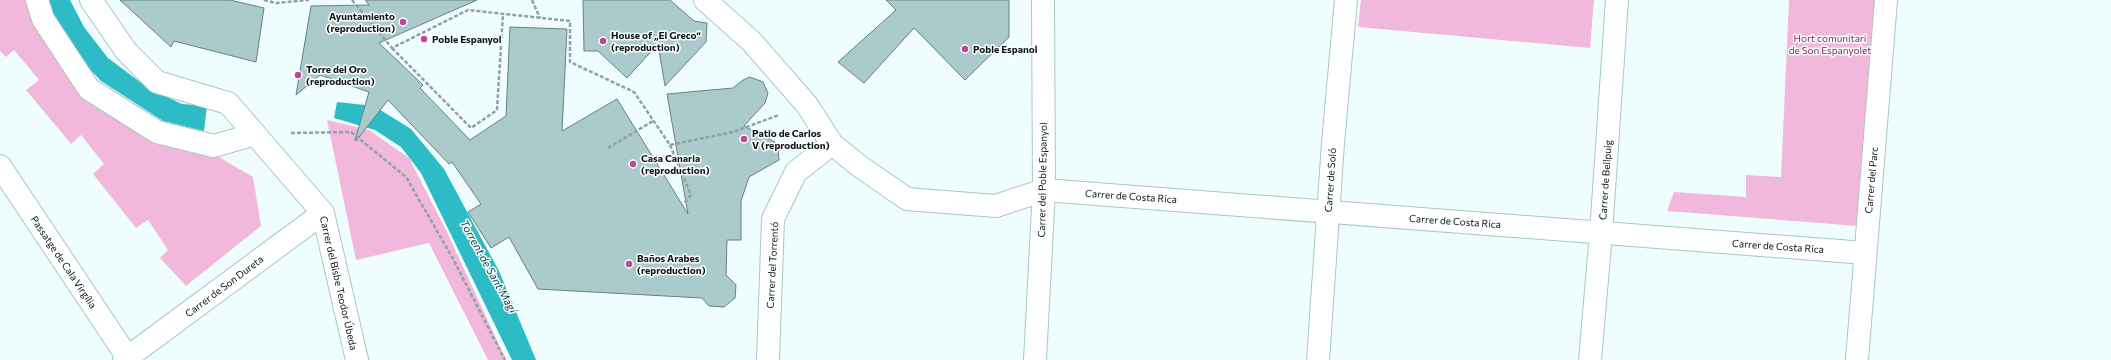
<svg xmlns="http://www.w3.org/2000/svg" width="2111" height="360" viewBox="0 0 2111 360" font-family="Commissioner,sans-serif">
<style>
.green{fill:#f2b8dc}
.water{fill:#2dbcc5}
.building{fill:#aacacc;stroke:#648284}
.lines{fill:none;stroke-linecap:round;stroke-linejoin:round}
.minor-casing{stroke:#a7c7c9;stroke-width:24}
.path{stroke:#94a0a1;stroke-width:2.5;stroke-dasharray:4 2;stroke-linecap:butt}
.minor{stroke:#fff;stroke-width:22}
.poi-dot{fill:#bf479b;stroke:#fff;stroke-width:1.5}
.labels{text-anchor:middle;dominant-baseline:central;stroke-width:3;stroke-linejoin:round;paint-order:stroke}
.poi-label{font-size:10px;font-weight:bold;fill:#0a1516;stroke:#fff;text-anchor:start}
.park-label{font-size:10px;fill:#791e60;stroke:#fff}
.street-label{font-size:10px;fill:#0a1516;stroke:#fff}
.water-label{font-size:11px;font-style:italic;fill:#074549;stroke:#fff}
</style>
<rect width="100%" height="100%" fill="#f0fdfe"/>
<g class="green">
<polygon points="0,0 31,0 131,128 172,148 219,157 253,177 261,226 186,286 160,258 168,250 148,220 136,228 93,174 104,164 81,135 71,144 26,90 39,80 14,50 6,57 0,51"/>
<polygon points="1361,0 1594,0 1590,48 1358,27"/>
<polygon points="1789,0 1877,0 1858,226 1667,211 1674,192 1746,197 1746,175 1781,177"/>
<polygon points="327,120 369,130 409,158 447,232 506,360 488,360 429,243 356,260"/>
</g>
<g class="water">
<polygon points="48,0 70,0 84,27 108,58 148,88 182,104 207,106 204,131 163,121 101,81 79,58 60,32"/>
<polygon points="337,102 374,106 411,129 444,169 499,271 536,360 512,360 421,173 401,147 375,130 334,118"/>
</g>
<g class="building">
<polygon points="120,0 230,0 264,8 256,62 174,41 171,47"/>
<polygon points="365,0 477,0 379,43 423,85 420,88 470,140 506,116 510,27 567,29 562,131 617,99 688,214 667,94 733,88 743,80 750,77 763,82 768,93 765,103 744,126 775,142 778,147 779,160 749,177 741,201 741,240 727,240 726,275 736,285 735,298 724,307 709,306 702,298 538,289 509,237 491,248 468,212 481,204 452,162 449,164 388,100 356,141 355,140 369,92 320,75 296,95 311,6 369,5"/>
<polygon points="583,0 670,0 694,21 707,23 706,42 665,86 658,44 627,78 598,51 584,51"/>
<polygon points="886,0 1009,0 1009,37 965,80 914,28 864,83 838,62 896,10"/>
</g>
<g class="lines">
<defs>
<g id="minor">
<polyline points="37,0 43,19 89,89 157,132 214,146 255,134"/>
<polyline points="91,0 126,51 157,82 228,103 323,213 357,360"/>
<polyline points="705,0 751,41 807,105 832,144 858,165 907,199 996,206 1044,190 1865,253"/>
<polyline points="0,166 128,358"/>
<polyline points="124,360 323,213"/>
<polyline points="768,360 773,219 796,172 832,144"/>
<polyline points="1035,360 1044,190 1043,0"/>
<polyline points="1318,360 1333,143 1346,0"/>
<polyline points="1590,360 1601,233 1617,0"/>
<polyline points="1857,360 1886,0"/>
</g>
</defs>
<use href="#minor" class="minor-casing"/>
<g class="path">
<polyline points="264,0 276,3 309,0"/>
<polyline points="352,0 392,48 468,10 570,21 570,62 634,92 670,145 733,132 779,115"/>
<polyline points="532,0 540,18"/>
<polyline points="392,48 471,128 497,110 503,14"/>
<polyline points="291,133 351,132 406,177 452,257 505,360"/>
<polyline points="670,145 691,195 683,204"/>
<polyline points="608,148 653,121"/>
</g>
<use href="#minor" class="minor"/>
</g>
<g class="poi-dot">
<circle cx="403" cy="22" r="4"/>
<circle cx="424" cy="39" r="4"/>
<circle cx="603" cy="41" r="4"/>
<circle cx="965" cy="49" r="4"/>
<circle cx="298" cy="75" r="4"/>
<circle cx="744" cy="139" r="4"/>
<circle cx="633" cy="164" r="4"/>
<circle cx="629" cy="264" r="4"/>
</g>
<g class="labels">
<g class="poi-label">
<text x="395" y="16" text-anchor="end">Ayuntamiento<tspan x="395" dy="12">(reproduction)</tspan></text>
<text x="611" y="35">House of „El Greco“<tspan x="611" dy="12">(reproduction)</tspan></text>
<text x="432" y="39">Poble Espanyol</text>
<text x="973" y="49">Poble Espanol</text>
<text x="306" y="69">Torre del Oro<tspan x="306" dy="12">(reproduction)</tspan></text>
<text x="752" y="133">Patio de Carlos<tspan x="752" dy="12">V (reproduction)</tspan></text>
<text x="641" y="158">Casa Canaria<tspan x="641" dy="12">(reproduction)</tspan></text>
<text x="637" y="258">Baños Arabes<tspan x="637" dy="12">(reproduction)</tspan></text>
</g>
<g class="park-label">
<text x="1830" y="38">Hort comunitari<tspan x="1830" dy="12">de Son Espanyolet</tspan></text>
</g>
<g class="street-label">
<text transform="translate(1042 180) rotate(-89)">Carrer del Poble Espanyol</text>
<text transform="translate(1330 180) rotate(-86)">Carrer de Soló</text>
<text transform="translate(1605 180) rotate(-86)">Carrer de Bellpuig</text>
<text transform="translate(1871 180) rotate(-85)">Carrer del Parc</text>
<text transform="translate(1131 196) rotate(4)">Carrer de Costa Rica</text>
<text transform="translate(1455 221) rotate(4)">Carrer de Costa Rica</text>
<text transform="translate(1778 246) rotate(4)">Carrer de Costa Rica</text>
<text transform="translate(64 262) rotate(56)">Passatge de Cala Virgília</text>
<text transform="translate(772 265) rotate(-87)">Carrer del Torrentó</text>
<text transform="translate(339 283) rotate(77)">Carrer del Bisbe Teodor Úbeda</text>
<text transform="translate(224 286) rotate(-37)">Carrer de Son Dureta</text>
</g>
<g class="water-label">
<text transform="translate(489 266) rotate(61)">Torrent de Sant Magí</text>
</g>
</g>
</svg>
